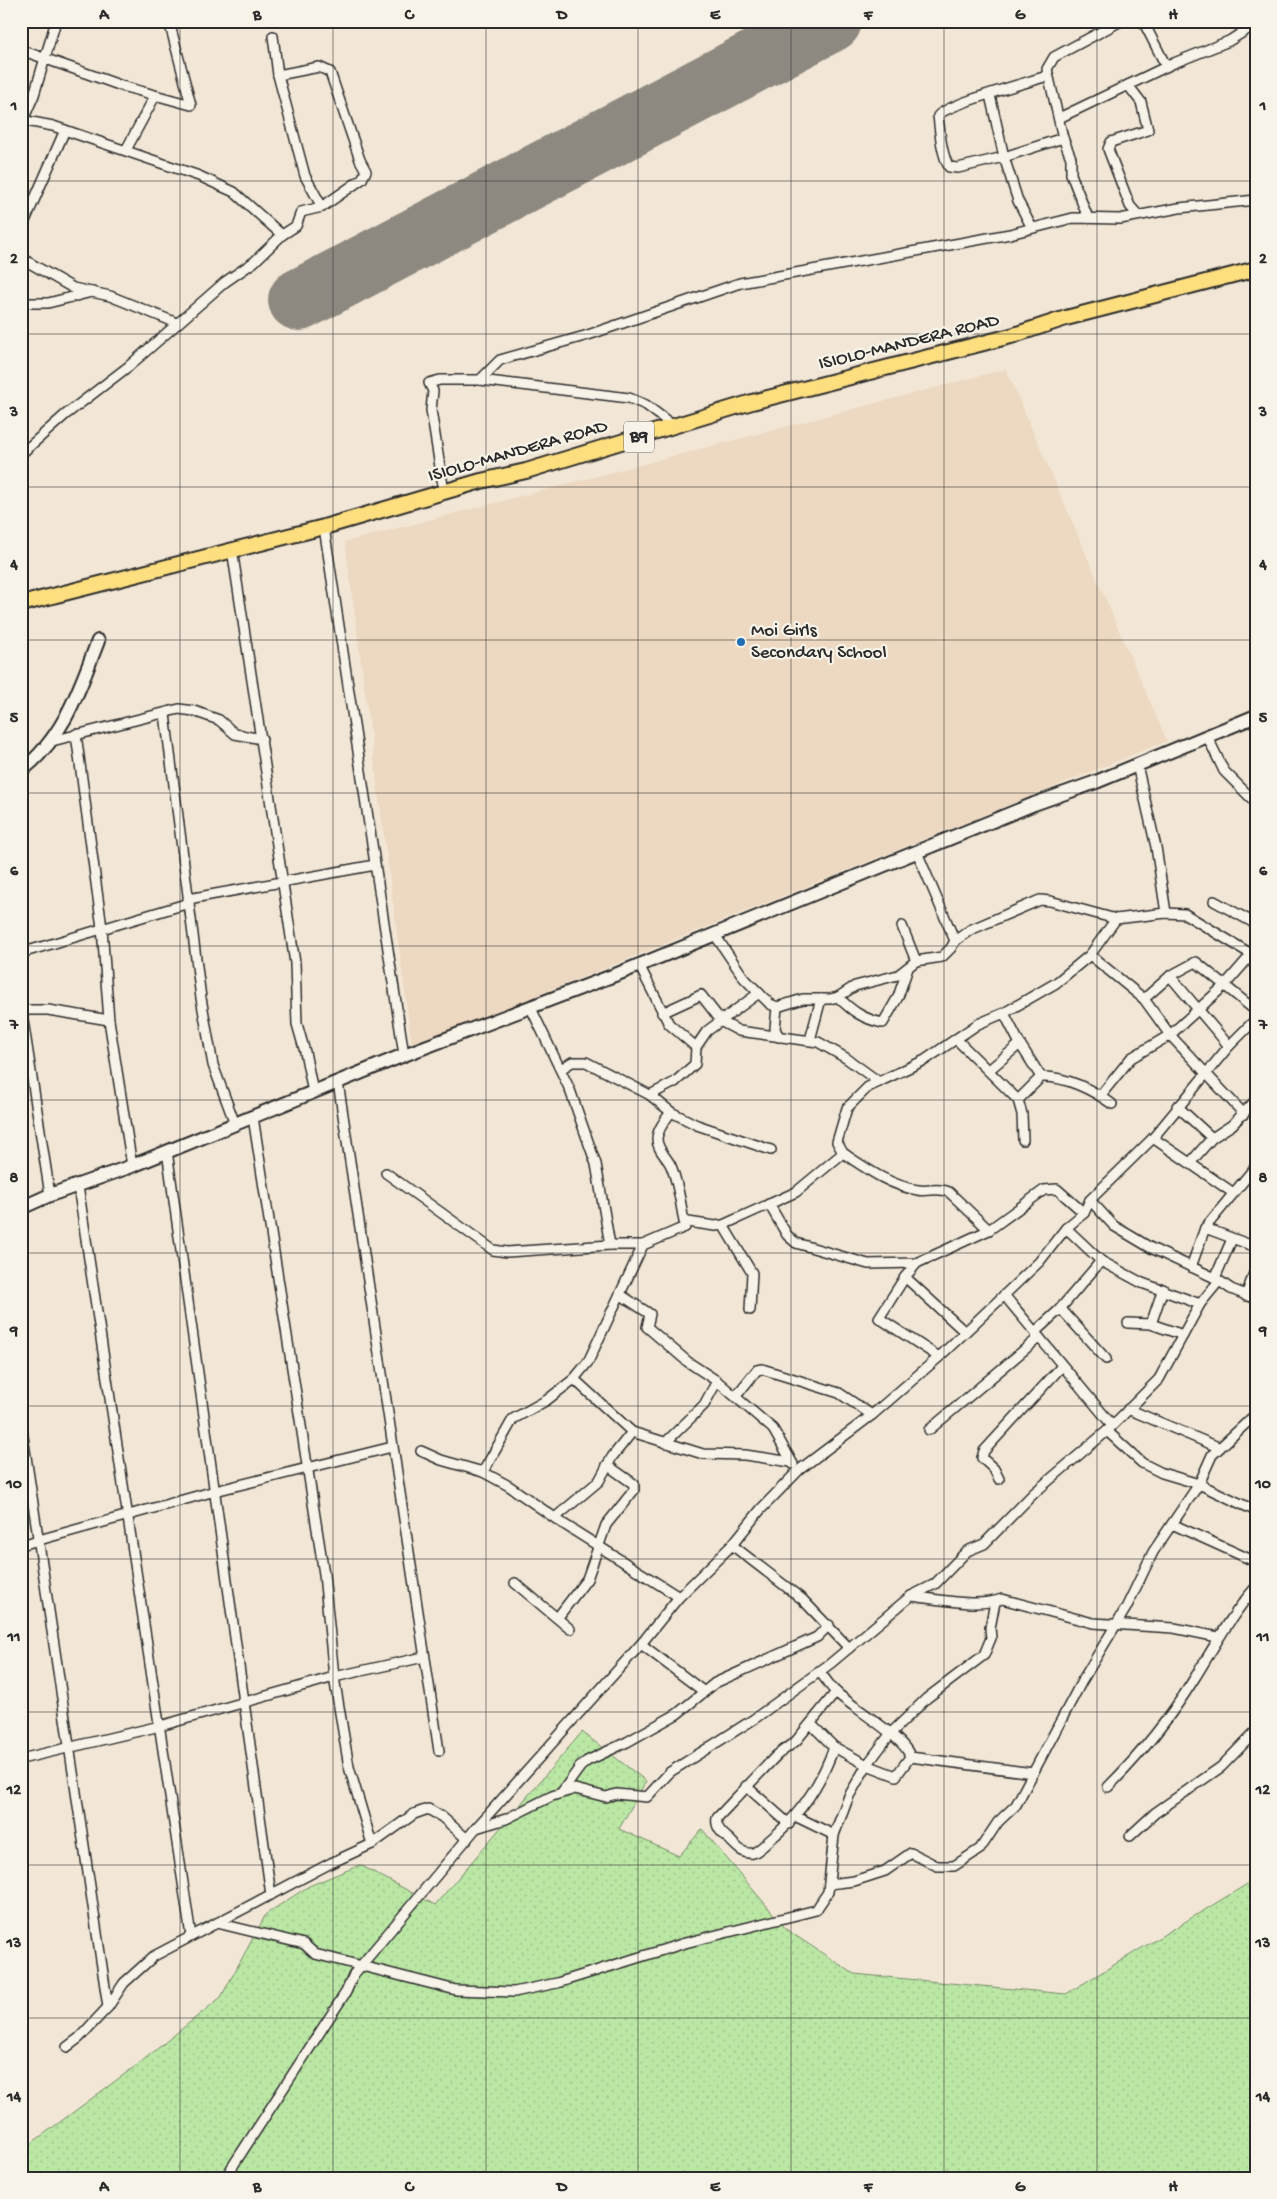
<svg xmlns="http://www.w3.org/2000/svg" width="1277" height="2199" viewBox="0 0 1277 2199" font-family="'Gochi Hand',sans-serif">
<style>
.built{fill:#edd8c1}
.grass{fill:url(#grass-dots);stroke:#738968}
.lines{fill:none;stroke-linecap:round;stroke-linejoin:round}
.runway{stroke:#8e8980;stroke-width:62}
.minor-casing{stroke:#2b2b2b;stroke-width:12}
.secondary-casing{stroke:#2b2b2b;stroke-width:16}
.trunk-casing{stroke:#2b2b2b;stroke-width:18}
.minor{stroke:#f7f3e8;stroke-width:9}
.secondary{stroke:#f7f3e8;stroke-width:12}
.trunk{stroke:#fedf80;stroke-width:14}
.grid{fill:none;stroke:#2b2b2b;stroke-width:1;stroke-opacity:0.55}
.poi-dot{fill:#1f6fb2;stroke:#f7f3e8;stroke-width:2}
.labels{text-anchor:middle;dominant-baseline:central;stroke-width:4.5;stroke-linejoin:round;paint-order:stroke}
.shield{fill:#f7f3e8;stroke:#686764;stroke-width:1}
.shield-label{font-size:18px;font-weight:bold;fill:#2b2b2b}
.street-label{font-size:19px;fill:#2b2b2b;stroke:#f7f3e8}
.poi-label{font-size:19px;fill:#2b2b2b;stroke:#f7f3e8;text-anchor:start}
.neatline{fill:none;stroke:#2b2b2b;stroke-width:2}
.grid-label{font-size:16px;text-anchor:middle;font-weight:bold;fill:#2b2b2b}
</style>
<defs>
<pattern id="grass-dots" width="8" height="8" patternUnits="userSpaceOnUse" patternTransform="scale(1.25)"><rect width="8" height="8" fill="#bbe7a5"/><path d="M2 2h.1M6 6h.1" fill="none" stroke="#a1c68e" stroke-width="1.8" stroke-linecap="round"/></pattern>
</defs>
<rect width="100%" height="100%" fill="#f2e7d6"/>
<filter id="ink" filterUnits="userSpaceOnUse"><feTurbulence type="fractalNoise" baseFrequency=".02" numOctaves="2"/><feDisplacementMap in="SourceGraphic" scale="10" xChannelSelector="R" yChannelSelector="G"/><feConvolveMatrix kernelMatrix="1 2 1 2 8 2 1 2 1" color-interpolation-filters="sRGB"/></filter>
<g filter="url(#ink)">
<polygon class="built" points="1006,369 1167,741 412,1046 345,542"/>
<polygon class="grass" points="582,1732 646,1781 619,1829 679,1856 702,1829 787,1930 854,1974 1066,1994 1249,1883 1256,1882 1256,2178 21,2178 21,2160 33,2142 141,2062 221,1997 266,1914 309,1886 360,1865 435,1905"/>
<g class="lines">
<polyline class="runway" points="299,300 831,21"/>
<defs>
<g id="minor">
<polyline points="1143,21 1166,66"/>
<polyline points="21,50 122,86 191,105 169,21"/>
<polyline points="278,75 319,67 330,72 360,160 366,171 362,179 322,207"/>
<polyline points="1128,85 1141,102 1148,130 1111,142 1108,149 1130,206 1138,215"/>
<path d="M 990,95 L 1004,157 L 958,168 L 949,167 C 941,153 940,131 938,116 C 944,105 1029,82 1047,76"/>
<polyline points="1059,118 1174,63 1229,41 1256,24"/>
<polyline points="21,120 53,126 199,176 234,192 282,235"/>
<polyline points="23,120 34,95 56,21"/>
<polyline points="126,150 155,96"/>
<polyline points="1088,218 1071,174 1071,158 1063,138 1047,69 1054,57 1121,21"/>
<polyline points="1032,228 1018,201 1004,157 1063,138"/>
<polyline points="21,230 65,130"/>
<polyline points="21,258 73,288 110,296 177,323"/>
<polyline points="21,303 48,303 92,292"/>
<polyline points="480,380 500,360 588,335 740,283 1010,234 1073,218 1120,219 1179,208 1256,200"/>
<polyline points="21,454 65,415 129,366 225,282 254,262 282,235 296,226 301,212 322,207 305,176 278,75 273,36"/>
<polyline points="444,492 431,410 433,391 429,383 440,380 480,380 629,398 646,405 675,427"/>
<polyline points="324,527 404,1055"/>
<polyline points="232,549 295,963 297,1024 305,1052 313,1092"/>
<polyline points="165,714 201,998 213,1065 235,1124"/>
<polyline points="76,734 102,928 109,1020 132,1166"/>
<polyline points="1207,736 1224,771 1256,803"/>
<polyline points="52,741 179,709 194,711 219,720 235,734 262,739"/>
<polyline points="1137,765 1156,847 1166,913"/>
<polyline points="917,852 955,941"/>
<polyline points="188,899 375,865"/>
<polyline points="1214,901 1256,924"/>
<polyline points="902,926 916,961"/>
<polyline points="715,935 744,978 770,1004 777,1007 803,999 830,999 838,997 855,986 898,975 916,961 942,957 951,948 955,941 970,930 1040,900 1050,901 1116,919 1166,913 1185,914 1256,957"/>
<polyline points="21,953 189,903"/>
<polyline points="1090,955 1144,999 1170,1035 1244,1114"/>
<polyline points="639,965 669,1024 696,1047"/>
<polyline points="1170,976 1229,1046"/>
<path d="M 838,997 C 852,1011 863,1019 883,1023 L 898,997 L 908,968"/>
<polyline points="1144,999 1170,976 1196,962 1256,1011"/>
<polyline points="530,1006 570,1090 596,1164 610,1245"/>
<polyline points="21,1007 50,1195"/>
<polyline points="777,1007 775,1029 779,1037"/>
<polyline points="21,1010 48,1010 109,1020"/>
<polyline points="662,1013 701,995 722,1022 739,1031 818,1042 846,1058 879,1082"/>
<polyline points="1004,1013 1020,1044 1041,1077"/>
<polyline points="956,1039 1018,1100 1022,1114 1023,1140"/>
<polyline points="810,1040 821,999"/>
<polyline points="561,1069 572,1062 586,1062 650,1095 671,1112 697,1125 771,1150"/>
<polyline points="989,1070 1020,1044"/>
<polyline points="338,1082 439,1751"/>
<polyline points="650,1095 675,1082 695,1064 696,1047 707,1031 759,993"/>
<polyline points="1100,1096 1131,1058 1170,1035 1225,985 1252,954 1256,946"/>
<path d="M 1018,1100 L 1041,1077 C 1065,1076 1093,1090 1112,1104"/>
<polyline points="1177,1106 1212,1138"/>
<path d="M 671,1112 C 666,1119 657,1130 657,1139 C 657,1150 667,1157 671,1166 C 679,1185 681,1207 685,1227"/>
<polyline points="253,1117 324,1574 334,1677 349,1767 372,1844"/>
<polyline points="1153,1138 1232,1192"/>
<polyline points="167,1151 271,1895"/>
<path d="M 843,1153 C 866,1168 890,1186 918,1190 C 929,1192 938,1187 949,1192 L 989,1230"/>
<polyline points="1190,1163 1212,1138 1232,1125 1256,1100"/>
<polyline points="386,1173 493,1250 507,1252 610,1245 643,1245"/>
<polyline points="78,1186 191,1936"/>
<polyline points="1090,1200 1114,1226 1151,1248 1215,1278 1231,1289 1256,1299"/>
<polyline points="769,1204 787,1235 796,1243 868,1264 917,1263 989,1230 1044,1190 1057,1189 1084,1213"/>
<polyline points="723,1225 752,1273 750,1310"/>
<polyline points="1066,1228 1101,1261 1142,1283 1200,1304"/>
<polyline points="1205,1228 1256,1166"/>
<polyline points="917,1263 905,1277 879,1318 939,1357"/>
<polyline points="1191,1267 1205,1228 1256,1247"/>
<polyline points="905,1277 965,1332"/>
<polyline points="1215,1278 1232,1239"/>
<polyline points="621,1295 650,1314 647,1327 688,1362 717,1381 773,1429 793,1464"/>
<polyline points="1004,1295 1112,1425"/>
<polyline points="1246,1296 1256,1267"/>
<polyline points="1061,1309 1106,1359"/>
<polyline points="1128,1323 1151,1324 1183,1335"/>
<polyline points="1151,1324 1163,1289"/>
<polyline points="574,1379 632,1432"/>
<polyline points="736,1396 757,1370 762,1369 839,1393 872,1415"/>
<polyline points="1128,1409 1218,1447"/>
<polyline points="21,1423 108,2007"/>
<polyline points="929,1430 1036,1340 1036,1331 1059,1310 1101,1261"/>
<polyline points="1107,1431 1142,1463 1162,1473 1199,1484 1256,1511"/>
<polyline points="665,1443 704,1405 717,1381"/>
<polyline points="421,1451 441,1460 483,1472 509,1486 562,1523 679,1597"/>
<polyline points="483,1472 513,1419 547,1400 574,1379 588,1362 643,1245 685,1227 688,1222 715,1226 723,1225 796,1192 843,1153 837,1142 847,1108 868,1087 925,1060 978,1024 1004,1013 1056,983 1090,955 1116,919"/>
<polyline points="999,1479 994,1469 982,1458 984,1451 1062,1366"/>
<polyline points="556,1517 599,1481 612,1457 632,1432 703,1454 745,1455 791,1462"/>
<polyline points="1172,1524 1256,1562"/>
<polyline points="21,1545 215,1491 392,1447"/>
<polyline points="732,1545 802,1599 849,1648"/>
<polyline points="515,1583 570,1629"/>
<path d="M 911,1596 C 936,1599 978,1608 1002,1599 L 1093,1623 L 1174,1628 L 1218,1637"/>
<polyline points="558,1617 587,1579 606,1525 634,1490 634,1484 607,1465"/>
<polyline points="641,1644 703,1691"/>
<path d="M 819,1671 C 825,1678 830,1687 837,1693 C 852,1707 907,1739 910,1757 L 896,1776 L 867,1765 L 834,1747"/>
<path d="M 812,1725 L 834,1747 C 821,1784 801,1814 771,1839 C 766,1843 759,1851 753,1853 C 743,1855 736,1846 730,1840 C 723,1834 715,1828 717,1818 L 777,1755 L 796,1741 L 836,1692"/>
<polyline points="910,1757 1033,1773"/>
<polyline points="21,1759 160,1726 334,1677 424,1657"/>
<polyline points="746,1786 789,1824"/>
<path d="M 1108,1787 C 1140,1755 1170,1718 1194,1679 C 1214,1647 1231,1615 1256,1587"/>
<polyline points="562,1792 580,1767 587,1761 627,1742 677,1714 715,1683 817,1637 829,1625"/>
<polyline points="795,1816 834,1835"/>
<polyline points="476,1828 506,1819 552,1796 575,1789 606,1797 616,1794 647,1797 670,1772 754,1719 831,1663 911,1596 935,1584 967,1551 984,1544 1034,1493 1107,1431 1159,1379 1200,1304 1219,1281"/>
<polyline points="1130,1836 1155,1813 1221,1767 1256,1731"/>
<polyline points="829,1884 854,1881 885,1871 911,1853 937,1866 954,1866 980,1849 998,1822 1016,1805 1082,1681 1126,1608 1153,1552 1199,1484 1212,1455 1256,1414"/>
<polyline points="217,1923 304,1944 315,1954 456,1990 514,1992 557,1983 685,1943 816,1910 828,1892 834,1835 849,1796 867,1765 891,1733 927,1698 984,1655 991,1638 990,1628 995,1602"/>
<polyline points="67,2047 79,2038 108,2007 124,1983 154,1956 331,1863 372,1844 414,1814 428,1809 442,1817 467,1839"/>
<polyline points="225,2178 346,1992 354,1974 476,1828 641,1644 679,1597 732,1545 761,1509 799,1470 872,1415 939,1357 1039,1262 1066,1228 1084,1213 1090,1200 1153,1138 1229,1046 1256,1019"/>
</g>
<g id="secondary">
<path d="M 21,771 C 64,738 79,690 98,641"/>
<polyline points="21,1208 50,1195 132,1166 404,1055 620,973 1034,804 1096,782 1256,716"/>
</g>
<polyline id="trunk" points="21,604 324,527 481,481 526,471 752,402 1011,336 1066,318 1256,269"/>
</defs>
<use href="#minor" class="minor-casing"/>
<use href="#secondary" class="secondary-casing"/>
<use href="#trunk" class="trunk-casing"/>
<use href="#minor" class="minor"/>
<use href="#secondary" class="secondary"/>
<use href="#trunk" class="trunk"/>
</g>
</g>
<path class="grid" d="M 180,21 L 180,2178M 333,21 L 333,2178M 486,21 L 486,2178M 638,21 L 638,2178M 791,21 L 791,2178M 944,21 L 944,2178M 1097,21 L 1097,2178M 21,181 L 1256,181M 21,334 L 1256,334M 21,487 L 1256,487M 21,640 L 1256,640M 21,793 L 1256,793M 21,946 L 1256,946M 21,1100 L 1256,1100M 21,1253 L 1256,1253M 21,1406 L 1256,1406M 21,1559 L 1256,1559M 21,1712 L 1256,1712M 21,1865 L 1256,1865M 21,2018 L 1256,2018"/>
<circle class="poi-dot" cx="741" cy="642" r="5"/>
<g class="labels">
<rect class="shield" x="624" y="421.5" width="30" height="31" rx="4"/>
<g class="shield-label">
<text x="639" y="437">B9</text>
</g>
<g class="street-label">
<text transform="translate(909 343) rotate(-14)">ISIOLO-MANDERA ROAD</text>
<text transform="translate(518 452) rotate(-16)">ISIOLO-MANDERA ROAD</text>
</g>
<g class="poi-label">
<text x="751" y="631">Moi Girls<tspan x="751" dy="22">Secondary School</tspan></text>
</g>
</g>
<rect width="1277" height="2199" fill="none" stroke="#f7f3e8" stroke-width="55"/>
<rect x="28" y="28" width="1222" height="2144" class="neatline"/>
<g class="grid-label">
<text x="104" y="19">A</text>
<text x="257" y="19">B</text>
<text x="409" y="19">C</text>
<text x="562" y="19">D</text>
<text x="715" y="19">E</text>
<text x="868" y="19">F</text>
<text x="1020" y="19">G</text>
<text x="1173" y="19">H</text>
<text x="14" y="110">1</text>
<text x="1263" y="110">1</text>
<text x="14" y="263">2</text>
<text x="1263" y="263">2</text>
<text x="14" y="416">3</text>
<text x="1263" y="416">3</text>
<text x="14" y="569">4</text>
<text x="1263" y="569">4</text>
<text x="14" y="722">5</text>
<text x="1263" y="722">5</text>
<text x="14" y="875">6</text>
<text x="1263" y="875">6</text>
<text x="14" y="1029">7</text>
<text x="1263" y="1029">7</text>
<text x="14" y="1182">8</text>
<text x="1263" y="1182">8</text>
<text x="14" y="1335">9</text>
<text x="1263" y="1335">9</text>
<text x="14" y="1488">10</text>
<text x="1263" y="1488">10</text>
<text x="14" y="1641">11</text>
<text x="1263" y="1641">11</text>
<text x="14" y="1794">12</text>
<text x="1263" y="1794">12</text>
<text x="14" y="1947">13</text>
<text x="1263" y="1947">13</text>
<text x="14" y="2101">14</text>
<text x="1263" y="2101">14</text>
<text x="104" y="2191">A</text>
<text x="257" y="2191">B</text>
<text x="409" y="2191">C</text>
<text x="562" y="2191">D</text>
<text x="715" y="2191">E</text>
<text x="868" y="2191">F</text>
<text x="1020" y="2191">G</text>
<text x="1173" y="2191">H</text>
</g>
</svg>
